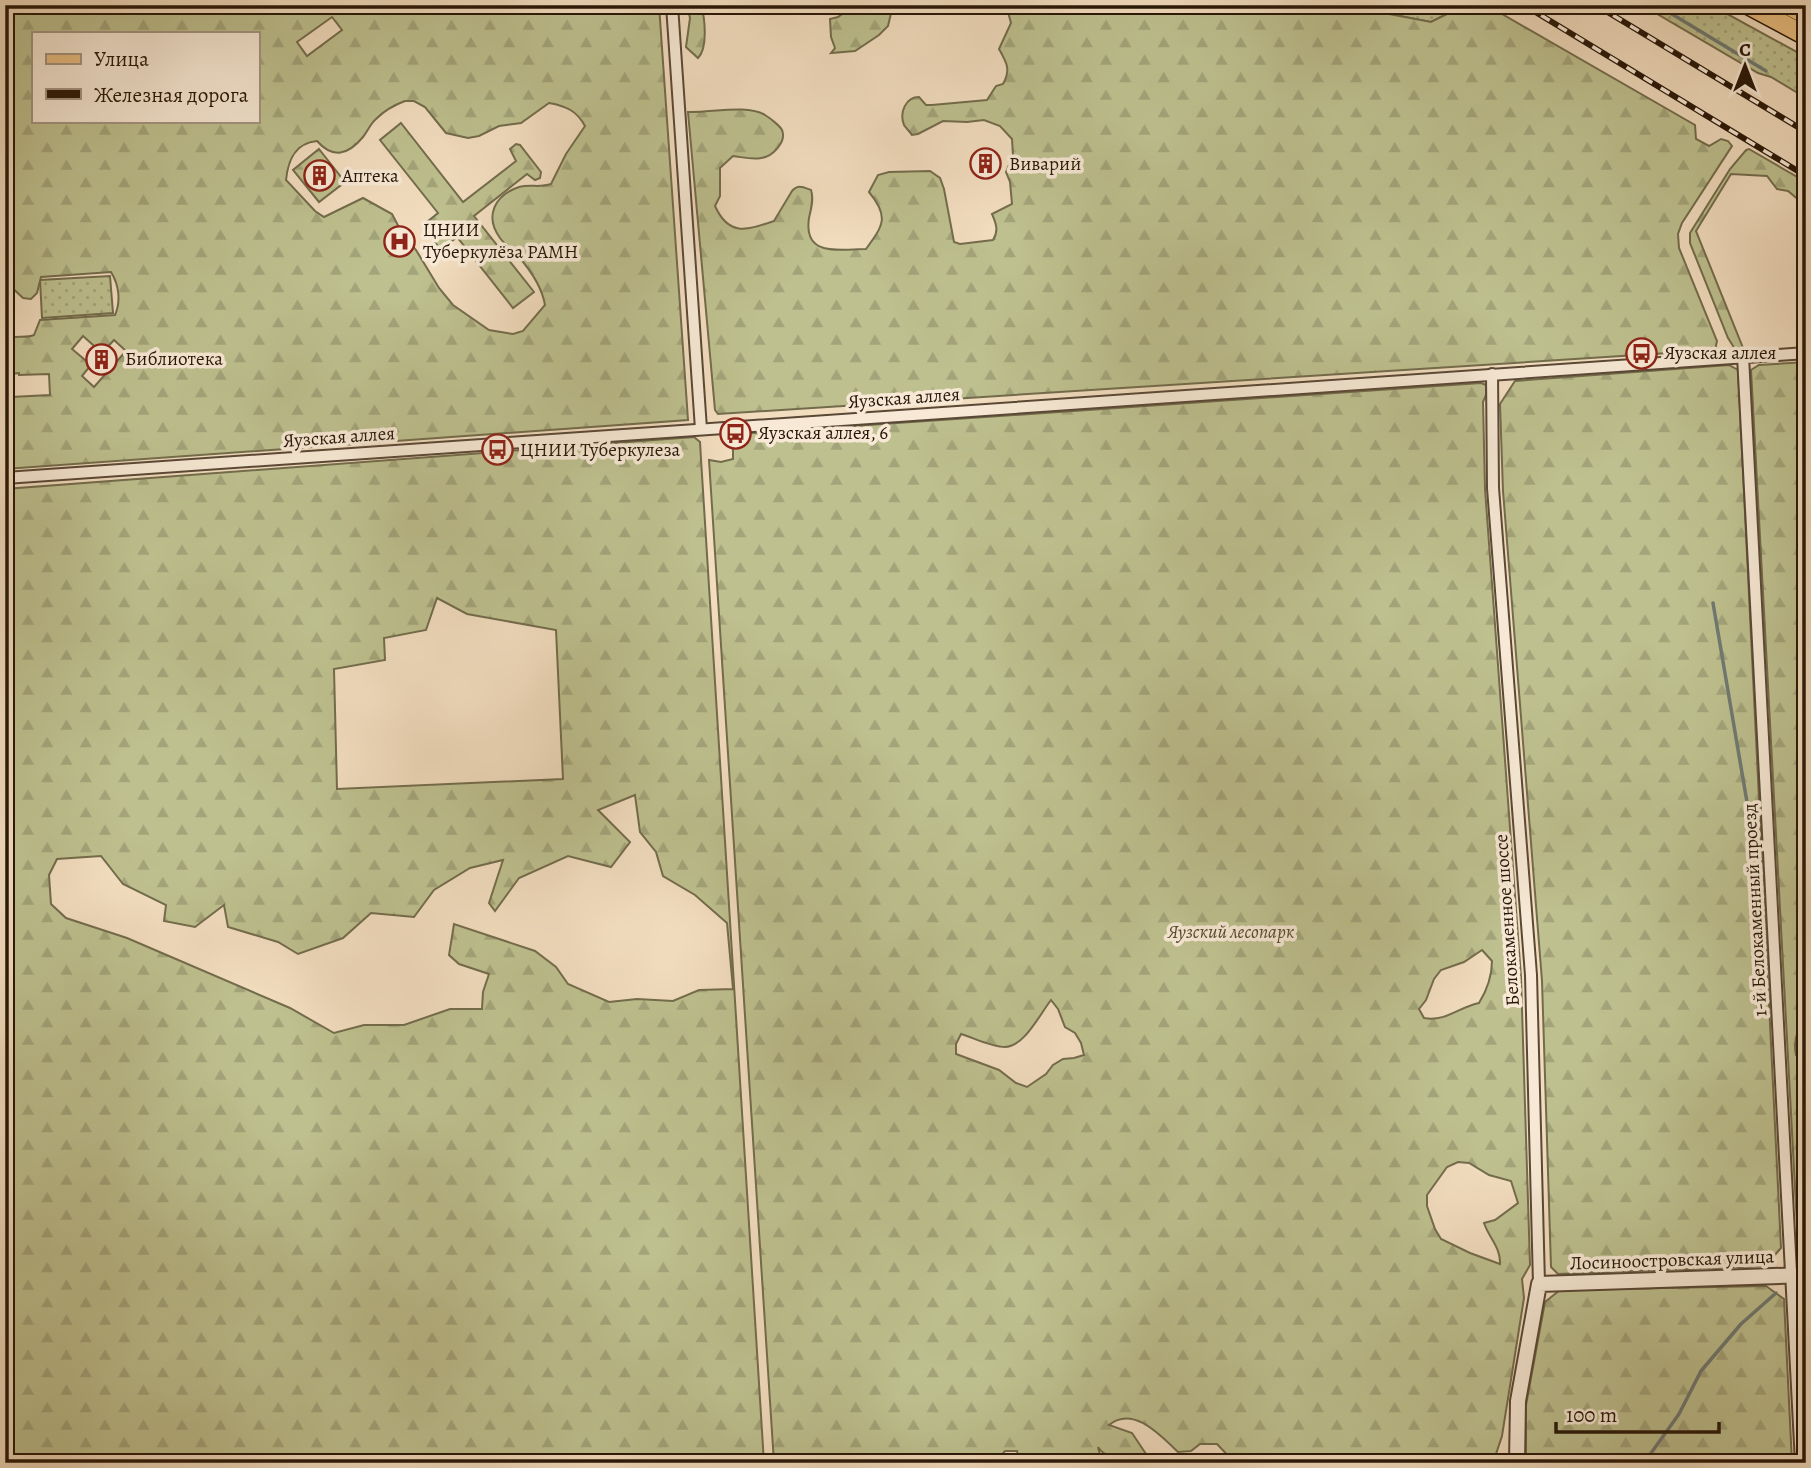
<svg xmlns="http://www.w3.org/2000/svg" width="1811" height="1468" viewBox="0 0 1811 1468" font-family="Alegreya,serif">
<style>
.grass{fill:url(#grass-dots);stroke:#736c4c;stroke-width:2}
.forest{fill:url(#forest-firs);stroke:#736c4c;stroke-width:2;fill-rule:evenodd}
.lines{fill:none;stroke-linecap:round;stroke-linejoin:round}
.stream{stroke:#6f7973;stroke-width:3.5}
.minor-casing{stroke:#5a4836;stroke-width:14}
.tertiary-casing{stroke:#5a4836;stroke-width:18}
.primary-casing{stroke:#281708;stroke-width:21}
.minor{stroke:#f7e9d5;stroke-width:10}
.tertiary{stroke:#f7e9d5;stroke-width:14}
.primary{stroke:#e9be80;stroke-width:18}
.rail-casing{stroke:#281708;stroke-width:6}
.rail{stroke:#f7e9d5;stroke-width:3.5;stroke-dasharray:10;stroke-linecap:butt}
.labels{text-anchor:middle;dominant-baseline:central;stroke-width:7;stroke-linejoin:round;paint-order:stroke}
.poi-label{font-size:19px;fill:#281708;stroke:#f7e9d5;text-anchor:start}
.street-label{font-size:19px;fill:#281708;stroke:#f7e9d5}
.park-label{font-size:19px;font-style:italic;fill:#554a30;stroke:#f7e9d5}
</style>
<defs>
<pattern id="grass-dots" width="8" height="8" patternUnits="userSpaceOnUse" patternTransform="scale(1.75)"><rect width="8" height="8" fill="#bec08f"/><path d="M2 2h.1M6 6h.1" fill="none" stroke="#a3a47a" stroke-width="1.8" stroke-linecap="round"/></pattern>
<pattern id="forest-firs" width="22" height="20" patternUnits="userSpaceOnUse" patternTransform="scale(1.75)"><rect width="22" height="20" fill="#bec08f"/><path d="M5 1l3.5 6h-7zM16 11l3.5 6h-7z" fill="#a3a47a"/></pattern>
</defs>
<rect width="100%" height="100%" fill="#f2ddbf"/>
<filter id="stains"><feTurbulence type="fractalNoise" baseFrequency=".00286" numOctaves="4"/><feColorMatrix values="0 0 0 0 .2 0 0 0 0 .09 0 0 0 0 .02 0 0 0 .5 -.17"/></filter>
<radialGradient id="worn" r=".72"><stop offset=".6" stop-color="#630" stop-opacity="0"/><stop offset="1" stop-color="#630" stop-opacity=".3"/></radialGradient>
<g class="grass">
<polygon points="1376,5 1465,5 1431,22 1384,13"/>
<polygon points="1642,5 1711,5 1806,57 1806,98 1771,77 1758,73"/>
<polygon points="110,276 113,313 42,318 40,280"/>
<path d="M 1806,1019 L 1806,1059 L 1796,1055 C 1793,1041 1796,1030 1806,1019 Z"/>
</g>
<g class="forest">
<path d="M 5,5 L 659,5 L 688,420 L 5,469 L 5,340 C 13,334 25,339 34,335 L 40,320 L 115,315 C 121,301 119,285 111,272 L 41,277 L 37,293 L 31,299 L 23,298 L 5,281 ZM 332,17 L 342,30 L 307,56 L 297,42 ZM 33,33 L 257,33 L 257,121 L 33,121 ZM 405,101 L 414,101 L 425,107 L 446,133 L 468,138 L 479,136 L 499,126 L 521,123 L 549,103 C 566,106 577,111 585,126 L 566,154 L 551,184 C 540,188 530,184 519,187 C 495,195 484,216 500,238 C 505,245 513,250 519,257 C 531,271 542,287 545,305 L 523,331 L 513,334 L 489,330 L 453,305 L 439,288 L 416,250 L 402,233 L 392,214 L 363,198 L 324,217 L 315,211 L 286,180 C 288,160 295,143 317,141 C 333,159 348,155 363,137 C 368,131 370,124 376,119 C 384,111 394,105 405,101 ZM 83,336 L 102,353 L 114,340 L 126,351 L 94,387 L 82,376 L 91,365 L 72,349 ZM 19,373 L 19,375 L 49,374 L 50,395 L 11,397 L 10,374 Z"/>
<path d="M 687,5 L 701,5 C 705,18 708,48 698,58 L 686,47 L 690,18 Z"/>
<polygon points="854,5 893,5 888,26 879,35 855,51 831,53 835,48 831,37 830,19 838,17"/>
<path d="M 1006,5 L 1376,5 L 1384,13 L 1431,22 L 1465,5 L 1481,5 L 1495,10 L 1695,125 L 1696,139 L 1709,146 L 1721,139 L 1728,141 L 1732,146 L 1682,223 L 1678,234 L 1679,248 L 1717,341 L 1715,350 L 718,414 L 715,410 L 688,112 C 710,113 747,104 765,115 C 770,118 780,126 782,130 C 787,142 772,157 761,158 C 752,160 742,157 733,156 L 720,168 L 720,196 L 715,206 C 729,237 747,230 774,221 L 792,191 C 798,184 803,187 811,190 C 814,199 811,209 809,218 C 803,258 841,249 866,249 C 884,225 889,216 869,192 L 878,175 L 889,172 L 930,171 L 940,178 L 944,189 L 954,242 L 960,244 L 993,240 C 999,231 996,223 992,214 L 1012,204 L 1010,182 L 1006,172 L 1013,156 L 1012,139 L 1000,126 L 984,120 L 967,122 L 943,121 L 918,134 L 912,135 C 911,133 905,127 904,125 C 899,112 906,97 919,97 L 926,105 L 932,105 L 987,100 L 996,86 L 1003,84 C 1011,70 1007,63 999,49 L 1011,23 Z"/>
<polygon points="401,123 463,202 516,161 510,149 516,144 520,145 541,172 540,178 535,180 527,174 474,216 534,292 513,308 457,237 441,250 422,226 438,213 380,140"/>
<polygon points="319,149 345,182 319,202 293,170"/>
<polygon points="1749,149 1806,182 1806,206 1788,191 1777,189 1767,176 1731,174 1696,231 1743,348 1735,349 1728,338 1690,243 1690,233 1730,169 1746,150"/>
<path d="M 1806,362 L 1806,1019 C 1796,1030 1793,1041 1796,1055 L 1806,1059 L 1806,1240 L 1797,1225 L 1751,370 L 1759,365 Z"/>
<polygon points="1729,365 1738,370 1781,1248 1765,1266 1558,1274 1551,1267 1542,981 1503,491 1500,404 1515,381"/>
<path d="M 1481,383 L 1486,385 L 1486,395 L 1483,402 L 1485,489 L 1521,977 L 1530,1265 L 1522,1279 L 1524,1298 L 1502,1436 L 1493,1463 L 1235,1463 L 1217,1444 L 1200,1444 L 1191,1451 L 1178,1452 C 1160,1435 1133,1405 1109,1425 L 1132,1433 L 1152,1463 C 1136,1463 1107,1462 1098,1447 L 1102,1463 L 1020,1463 L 1017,1451 L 1005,1451 L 995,1463 L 774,1463 L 709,460 L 721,462 L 733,459 L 733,449 L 724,441 L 723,435 ZM 1482,950 L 1492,961 C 1492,976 1487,990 1479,1003 C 1459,1007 1446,1022 1424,1018 L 1419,1009 L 1426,1000 L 1434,979 L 1441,970 L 1464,962 ZM 1051,1000 L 1058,1009 L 1065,1027 L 1075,1033 L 1081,1043 L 1084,1055 L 1074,1058 L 1063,1059 L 1053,1065 L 1046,1074 L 1027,1087 L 1016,1083 L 999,1070 L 956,1054 L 956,1044 L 961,1034 C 974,1038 991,1047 1005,1047 C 1024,1047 1040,1014 1051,1000 ZM 1458,1162 L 1469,1163 L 1489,1175 L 1511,1181 L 1518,1203 L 1495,1220 L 1484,1223 C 1489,1238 1501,1248 1500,1264 L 1470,1253 L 1441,1239 L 1435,1229 L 1427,1206 L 1427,1195 L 1447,1167 Z"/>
<path d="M 694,437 L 700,442 L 701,459 L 764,1463 L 5,1463 L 5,489 ZM 437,598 L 467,614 L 556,630 L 563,779 L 337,789 L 334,669 L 385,660 L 384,638 L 426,630 ZM 635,795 L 640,832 L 656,852 L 663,876 L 695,895 L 727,923 L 733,989 L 699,990 L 673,1001 L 637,999 L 609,1002 L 568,984 L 556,967 L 535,951 L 454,924 L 449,955 L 459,964 L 489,974 L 483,992 L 482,1009 L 450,1009 L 404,1025 L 364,1025 L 334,1033 L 290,1008 L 127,938 L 66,918 L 51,904 L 49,875 L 57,859 L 101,856 L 123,884 L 166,905 L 164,921 L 195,927 L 224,905 L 228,927 L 278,942 L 298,954 L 343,938 L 371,913 L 414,917 L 434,890 L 470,868 L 503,860 L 489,903 L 495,911 L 519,878 L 568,856 L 611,867 L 630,842 L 598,810 Z"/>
<polygon points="1766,1286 1784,1299 1792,1463 1526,1463 1526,1405 1545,1302 1560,1290"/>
</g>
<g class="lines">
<g class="stream">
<polyline points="1657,5 1766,71"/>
<polyline points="1713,603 1748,808"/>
<polyline points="1806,792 1799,809 1806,823"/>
<polyline points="1644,1463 1679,1414 1701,1371 1741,1324 1776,1293"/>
</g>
<defs>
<g id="minor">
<polyline points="672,5 701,429"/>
<polyline points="1743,356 1801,1463"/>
<polyline points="1492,374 1493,488 1531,975 1539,1284"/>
<polyline points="5,478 1806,353"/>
</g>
<polyline id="tertiary" points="1517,1463 1518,1401 1539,1284 1806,1275"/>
<g id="primary">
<polyline points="1748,5 1806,36"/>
<polyline points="1787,5 1806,15"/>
</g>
</defs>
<use href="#minor" class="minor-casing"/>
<use href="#tertiary" class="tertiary-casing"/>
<use href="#primary" class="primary-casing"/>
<use href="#minor" class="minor"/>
<use href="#tertiary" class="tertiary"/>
<use href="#primary" class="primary"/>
<defs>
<g id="rail">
<polyline points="1524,5 1806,176"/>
<polyline points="1596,5 1806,132"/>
</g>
</defs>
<use href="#rail" class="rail-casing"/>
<use href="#rail" class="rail"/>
</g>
<defs>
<symbol id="building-ring" viewBox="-11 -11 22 22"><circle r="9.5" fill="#f7e9d5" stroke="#8f2418" stroke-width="1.5"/><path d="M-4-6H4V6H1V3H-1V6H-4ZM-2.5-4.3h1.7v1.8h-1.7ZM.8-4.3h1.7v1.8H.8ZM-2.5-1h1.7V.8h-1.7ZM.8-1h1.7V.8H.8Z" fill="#8f2418"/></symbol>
<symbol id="hospital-ring" viewBox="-11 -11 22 22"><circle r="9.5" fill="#f7e9d5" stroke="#8f2418" stroke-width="1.5"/><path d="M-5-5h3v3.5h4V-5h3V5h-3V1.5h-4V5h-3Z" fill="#8f2418"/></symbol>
<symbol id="bus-ring" viewBox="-11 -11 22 22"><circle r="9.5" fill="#f7e9d5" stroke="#8f2418" stroke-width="1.5"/><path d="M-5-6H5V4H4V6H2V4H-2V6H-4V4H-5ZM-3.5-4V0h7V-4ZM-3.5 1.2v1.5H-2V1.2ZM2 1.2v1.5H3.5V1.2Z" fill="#8f2418"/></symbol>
</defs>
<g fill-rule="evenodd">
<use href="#building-ring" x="968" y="146" width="35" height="35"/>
<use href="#building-ring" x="302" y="158" width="35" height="35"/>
<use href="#hospital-ring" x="382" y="224" width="35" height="35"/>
<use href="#bus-ring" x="1624" y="336" width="35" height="35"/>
<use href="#building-ring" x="84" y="342" width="35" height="35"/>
<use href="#bus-ring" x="718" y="416" width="35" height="35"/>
<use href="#bus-ring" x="480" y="432" width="35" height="35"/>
</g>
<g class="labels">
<g class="poi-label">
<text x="1009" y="164">Виварий</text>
<text x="342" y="176">Аптека</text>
<text x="423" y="230">ЦНИИ<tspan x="423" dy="22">Туберкулёза РАМН</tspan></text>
<text x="1664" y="353">Яузская аллея</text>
<text x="125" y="359">Библиотека</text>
<text x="758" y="433">Яузская аллея, 6</text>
<text x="520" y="450">ЦНИИ Туберкулеза</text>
</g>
<g class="street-label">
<text transform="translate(904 398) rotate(-4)">Яузская аллея</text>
<text transform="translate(339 437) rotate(-4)">Яузская аллея</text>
<text transform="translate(1755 910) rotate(-93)">1-й Белокаменный проезд</text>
<text transform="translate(1507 920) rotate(-94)">Белокаменное шоссе</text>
<text transform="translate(1672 1260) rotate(-2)">Лосиноостровская улица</text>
</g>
<g class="park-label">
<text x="1231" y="932">Яузский лесопарк</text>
</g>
</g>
<rect width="1811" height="1468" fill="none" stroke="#f2ddbf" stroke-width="28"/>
<rect x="7" y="7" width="1797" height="1454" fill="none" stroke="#281708" stroke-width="3.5"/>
<rect x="14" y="14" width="1783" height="1440" fill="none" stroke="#281708" stroke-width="2"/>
<rect x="32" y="32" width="228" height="91" fill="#f7e9d5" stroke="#a49583" stroke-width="2"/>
<rect x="46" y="54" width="35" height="10" fill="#e9be80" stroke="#a49583" stroke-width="2"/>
<text x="94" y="66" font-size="21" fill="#281708">Улица</text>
<rect x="46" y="89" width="35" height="10" fill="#281708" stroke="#a49583" stroke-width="2"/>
<text x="94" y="102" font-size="21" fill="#281708">Железная дорога</text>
<g transform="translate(1745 66)" stroke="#f7e9d5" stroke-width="5" paint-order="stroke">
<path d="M0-5L12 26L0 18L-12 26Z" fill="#281708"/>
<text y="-10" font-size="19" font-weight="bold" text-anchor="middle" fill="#281708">С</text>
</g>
<path d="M1556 1422v10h163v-10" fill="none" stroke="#281708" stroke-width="3.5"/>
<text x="1566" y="1422" font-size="21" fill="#281708" stroke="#f7e9d5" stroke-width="5" paint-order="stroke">100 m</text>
<rect width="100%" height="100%" filter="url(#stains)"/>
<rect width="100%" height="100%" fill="url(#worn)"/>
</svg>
